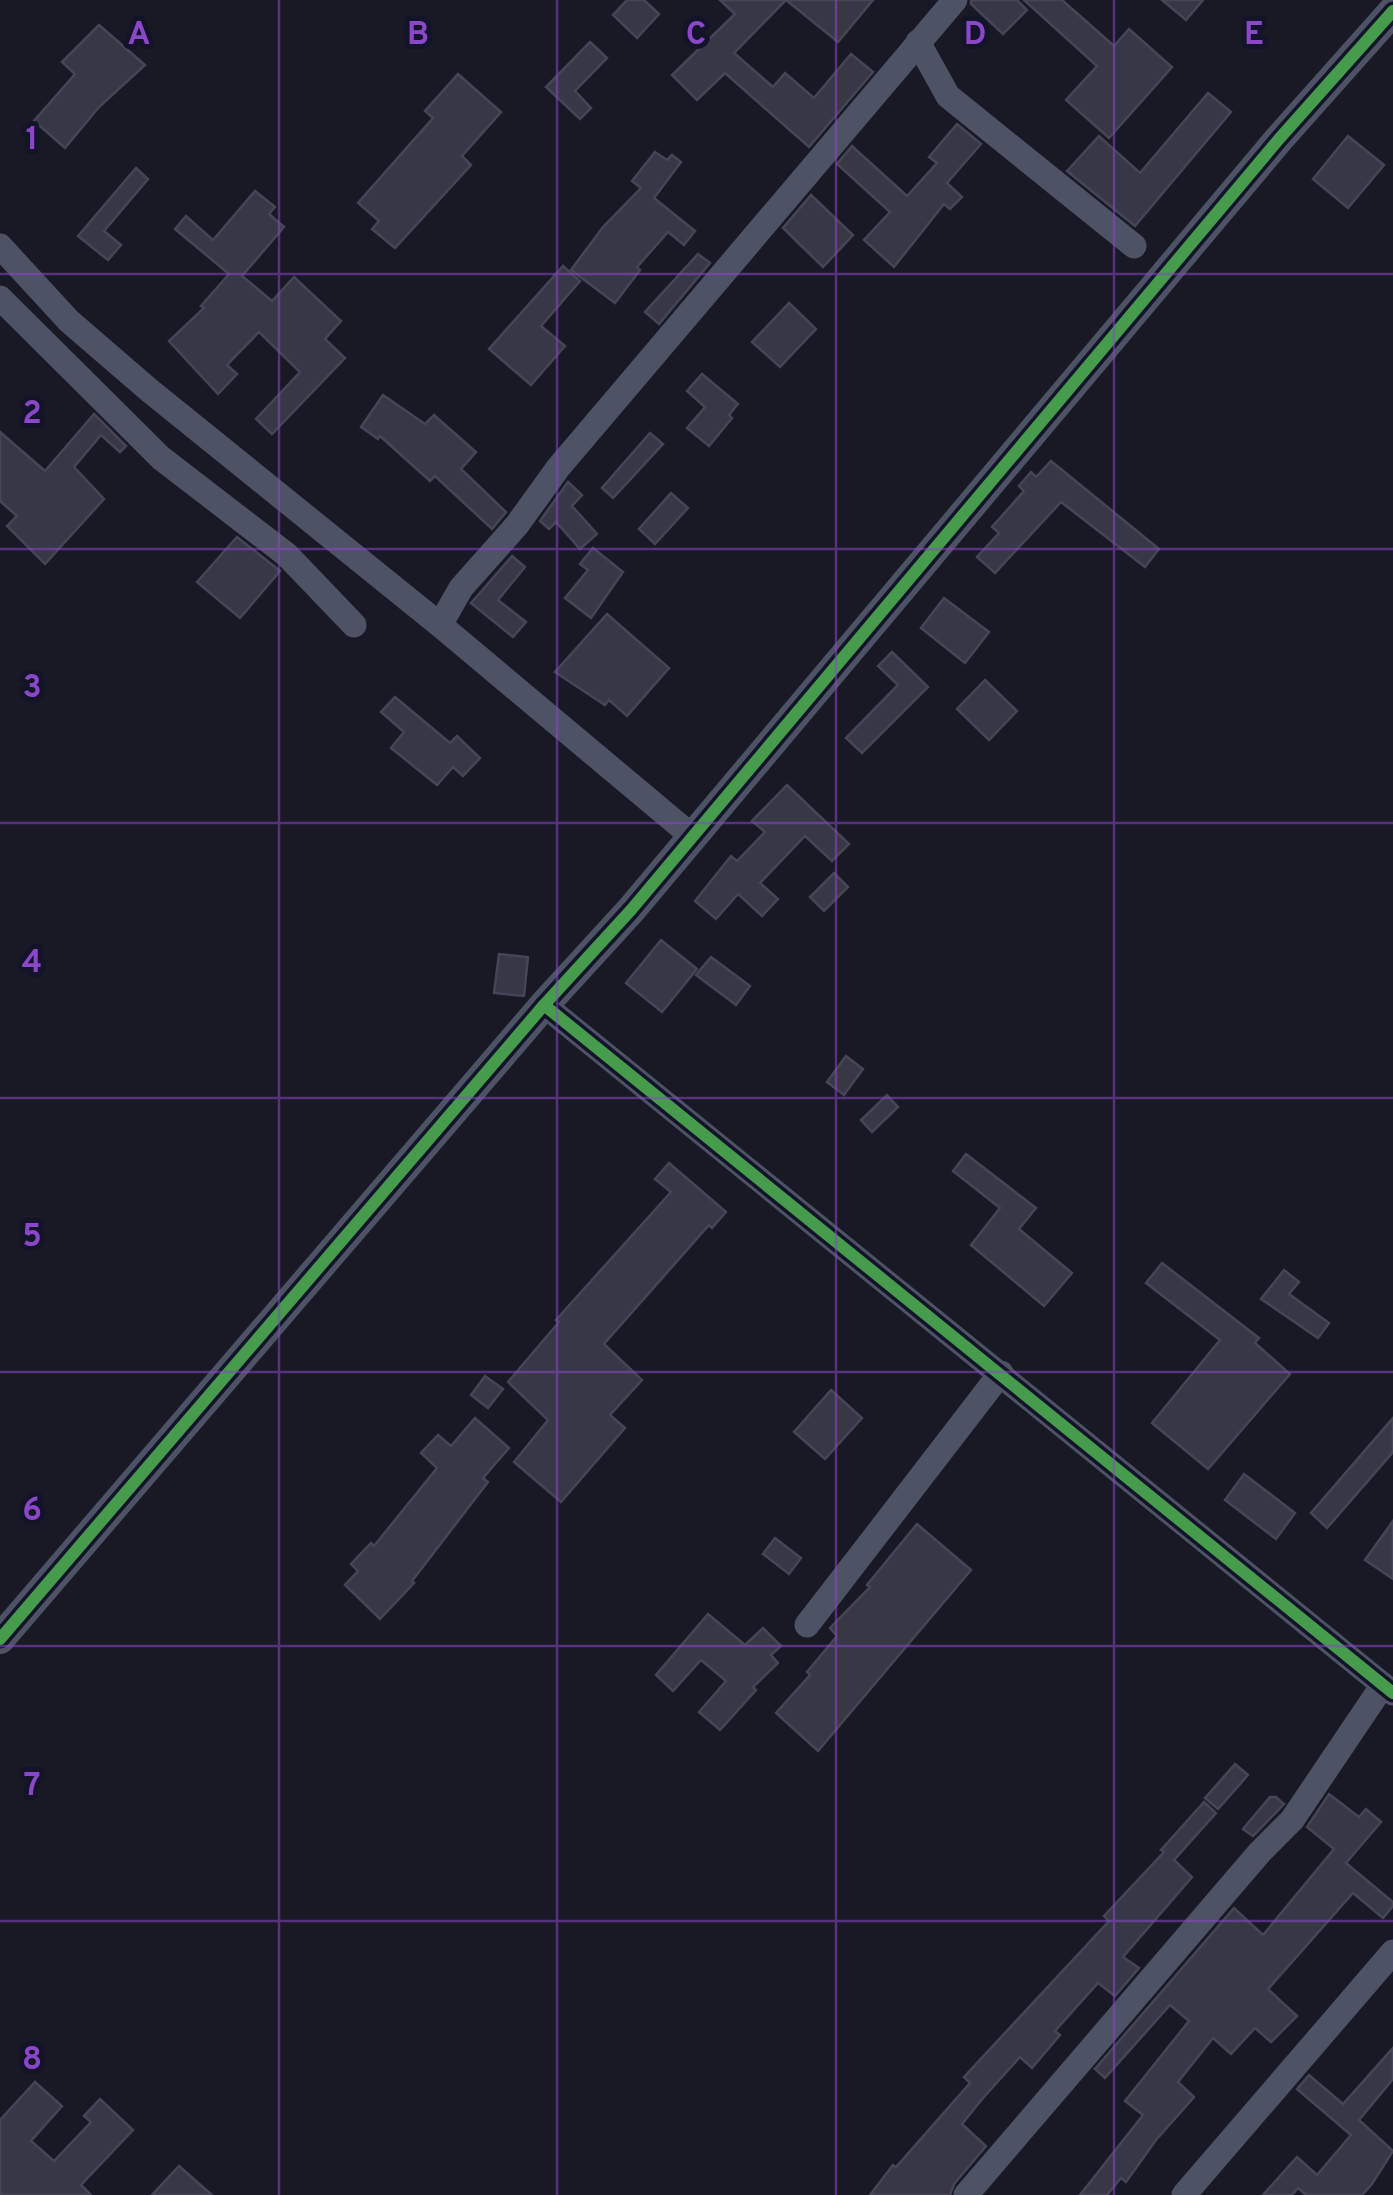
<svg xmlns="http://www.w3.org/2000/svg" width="1393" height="2195" viewBox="0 0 1393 2195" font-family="Overpass,sans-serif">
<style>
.building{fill:#373846;stroke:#444557;stroke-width:2.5}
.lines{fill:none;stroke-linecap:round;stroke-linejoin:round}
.minor{stroke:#4e5265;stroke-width:25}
.tertiary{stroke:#4e5265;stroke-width:30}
.cycleway-casing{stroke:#13142a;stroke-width:19}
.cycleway{stroke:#469c4c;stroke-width:12}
.grid{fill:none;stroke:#8a47c8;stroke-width:2.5;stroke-opacity:0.55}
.grid-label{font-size:32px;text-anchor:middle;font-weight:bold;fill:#8a47c8;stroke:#13142a;stroke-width:10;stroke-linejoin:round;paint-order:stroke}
</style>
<rect width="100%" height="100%" fill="#181925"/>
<g class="building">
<polygon points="627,0 644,0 659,14 637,38 613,15"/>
<polygon points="720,0 786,0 734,53 773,87 785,73 814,98 851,54 873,72 809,147 725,73 697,100 672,75 735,14"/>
<polygon points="786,0 873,0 838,42"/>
<polygon points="971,0 1017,0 1027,10 1003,34 971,4"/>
<polygon points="1024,0 1062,0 1114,46 1129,29 1172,67 1109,138 1066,100 1097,66"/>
<polygon points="1162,0 1203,0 1186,20"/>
<polygon points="99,25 145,65 99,107 65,148 34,121 75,74 62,62"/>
<polygon points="590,42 607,58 575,91 591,108 580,119 546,87"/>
<polygon points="458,74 501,112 462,156 471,165 395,248 372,229 379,221 358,203 433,118 425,111"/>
<polygon points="1208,93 1231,112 1135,226 1067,171 1099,136 1140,173"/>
<polygon points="957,124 981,144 947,183 962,197 950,209 944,204 894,267 864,240 890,212 837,164 852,146 907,196 937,163 929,157"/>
<polygon points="1348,136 1384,165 1348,208 1313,179"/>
<polygon points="655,152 667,160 672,155 681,162 654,198 695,231 684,245 668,232 637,267 640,270 615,303 571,270 603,227 641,188 632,181"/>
<polygon points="136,168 148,179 104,231 121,245 108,260 78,236"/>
<polygon points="255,191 275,207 269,214 284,227 242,276 272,301 294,277 341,321 325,339 345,358 272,434 256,419 300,372 259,332 227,365 237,374 218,394 169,341 204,308 201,306 229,274 175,229 186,216 213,240"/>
<polygon points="811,195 853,235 823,267 783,228"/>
<polygon points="698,254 710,263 659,324 645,312"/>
<polygon points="563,266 580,281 541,326 565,346 531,385 489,349"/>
<polygon points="789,303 816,329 780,367 752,342"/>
<polygon points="702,374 738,404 729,415 732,418 709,446 687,428 705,407 687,391"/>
<polygon points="383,395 425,424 434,415 476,452 461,469 506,512 492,529 435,476 430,481 380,436 378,439 361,427"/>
<polygon points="94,414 126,446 120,452 101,435 74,467 104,499 45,564 7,526 17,516 0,501 0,432 45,471"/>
<polygon points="650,433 663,444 613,498 602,488"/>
<polygon points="1051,461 1159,549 1145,567 1061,502 995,573 977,557 999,533 992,527 1024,491 1019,486 1031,472 1036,477"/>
<polygon points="568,482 582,495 572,506 597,534 580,549 556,522 549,529 540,521"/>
<polygon points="671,493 688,508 655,544 639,529"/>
<polygon points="237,537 280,571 240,618 197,582"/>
<polygon points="593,548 623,572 591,618 565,598 588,570 580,564"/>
<polygon points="512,556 525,567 498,600 526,622 513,637 471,603"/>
<polygon points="944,598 989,632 965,663 921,628"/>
<polygon points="607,614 669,668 627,716 609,700 605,705 555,672"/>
<polygon points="892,652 928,687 862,753 846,738 898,685 878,666"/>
<polygon points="985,680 1017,711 989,740 957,709"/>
<polygon points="395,697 450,743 457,736 480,758 463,776 453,767 437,785 391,748 404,732 381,712"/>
<polygon points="787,785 849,844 832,861 805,836 760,883 778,899 762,916 738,894 716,919 695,901 731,856 737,861 765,832 752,821"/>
<polygon points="834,873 848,887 824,911 810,897"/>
<polygon points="661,940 697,969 662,1012 626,983"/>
<polygon points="499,954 528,957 524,996 494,993"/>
<polygon points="711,957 750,986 736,1005 696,975"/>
<polygon points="846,1056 863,1069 844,1095 827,1082"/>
<polygon points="887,1095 898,1107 872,1132 861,1120"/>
<polygon points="966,1154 1036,1208 1019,1229 1072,1273 1044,1306 971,1245 1000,1208 953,1171"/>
<polygon points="669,1163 726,1212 712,1228 709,1225 604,1344 642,1380 610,1415 625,1428 561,1502 514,1462 548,1420 508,1382 559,1322 556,1320 671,1192 655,1179"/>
<polygon points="1162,1263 1259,1338 1255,1343 1290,1374 1208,1469 1152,1423 1220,1340 1146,1283"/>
<polygon points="1284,1270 1299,1282 1289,1294 1329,1323 1318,1338 1261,1299"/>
<polygon points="485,1376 503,1389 488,1408 471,1395"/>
<polygon points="831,1390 862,1418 825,1459 794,1432"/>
<polygon points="475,1418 509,1448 483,1478 488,1482 412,1581 414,1583 380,1619 345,1585 358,1571 351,1564 371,1543 374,1546 437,1468 421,1453 438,1435 451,1446"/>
<polygon points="1393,1418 1393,1452 1327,1528 1311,1513"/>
<polygon points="1244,1474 1295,1513 1276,1539 1225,1500"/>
<polygon points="1393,1521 1393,1579 1365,1560"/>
<polygon points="917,1524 971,1570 818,1751 776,1713 810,1675 807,1672 837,1636 830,1628 870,1587 867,1585"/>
<polygon points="775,1538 801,1558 789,1574 763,1554"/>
<polygon points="708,1614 745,1645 763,1628 781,1646 771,1655 778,1663 753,1687 756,1690 720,1730 699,1712 726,1681 701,1660 673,1691 656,1675"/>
<polygon points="1235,1764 1248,1775 1218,1809 1205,1798"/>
<polygon points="1329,1794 1359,1817 1366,1809 1381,1822 1346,1863 1393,1902 1393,1906 1383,1918 1353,1893 1268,1989 1297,2016 1271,2042 1255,2028 1231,2054 1213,2038 1178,2082 1194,2097 1156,2140 1126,2182 1121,2178 1107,2195 1080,2195 1143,2115 1125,2101 1189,2021 1170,2005 1105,2078 1095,2069 1234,1908 1263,1935 1334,1849 1307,1827"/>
<polygon points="1270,1797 1276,1797 1284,1804 1253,1836 1243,1829"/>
<polygon points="1204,1802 1216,1813 1174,1860 1192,1877 1123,1957 1139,1968 1115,1996 1098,1983 1055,2031 1060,2035 1032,2068 1020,2057 983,2098 962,2124 986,2146 954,2184 950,2195 870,2195 893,2165 896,2167 970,2083 964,2077 1109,1921 1104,1916 1164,1852 1161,1850"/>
<polygon points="1393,2048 1393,2079 1359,2120 1393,2151 1372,2184 1362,2195 1306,2195 1298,2188 1292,2195 1263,2195 1297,2157 1317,2175 1351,2135 1297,2089 1309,2075 1343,2104"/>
<polygon points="35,2082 62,2106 31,2141 54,2161 91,2122 84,2116 100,2099 133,2130 81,2185 91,2195 0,2195 0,2120"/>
<polygon points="179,2166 212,2195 152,2195"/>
</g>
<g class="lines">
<g class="minor">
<polyline points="918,42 948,96 1134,246"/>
<polyline points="0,246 69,321 149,390 440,625 693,837"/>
<polyline points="0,298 161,458 287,555 354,625"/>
<polyline points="440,625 461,588 517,525 558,468 955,0"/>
<polyline points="544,1005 1393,1693"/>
<polyline points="807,1625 1001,1373"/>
<polyline points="966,2195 1260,1852 1292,1820 1383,1685"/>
<polyline points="1184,2195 1393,1952"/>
</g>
<polyline class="tertiary" points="0,1639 544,1005 631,910 1279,139 1393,11"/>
<defs>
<g id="cycleway">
<polyline points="544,1005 1393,1693"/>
<polyline points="0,1639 544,1005 631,910 1279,139 1393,11"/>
</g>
</defs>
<use href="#cycleway" class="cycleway-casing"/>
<use href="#cycleway" class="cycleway"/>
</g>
<path class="grid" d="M 279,0 L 279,2195M 557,0 L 557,2195M 836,0 L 836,2195M 1114,0 L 1114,2195M 0,274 L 1393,274M 0,549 L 1393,549M 0,823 L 1393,823M 0,1098 L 1393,1098M 0,1372 L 1393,1372M 0,1646 L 1393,1646M 0,1921 L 1393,1921"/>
<g class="grid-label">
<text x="139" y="44">A</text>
<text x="418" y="44">B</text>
<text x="696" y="44">C</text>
<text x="975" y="44">D</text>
<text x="1254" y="44">E</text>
<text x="32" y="149">1</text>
<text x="32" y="423">2</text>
<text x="32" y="697">3</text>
<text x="32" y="972">4</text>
<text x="32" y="1246">5</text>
<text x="32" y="1520">6</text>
<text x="32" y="1795">7</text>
<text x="32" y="2069">8</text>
</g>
</svg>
